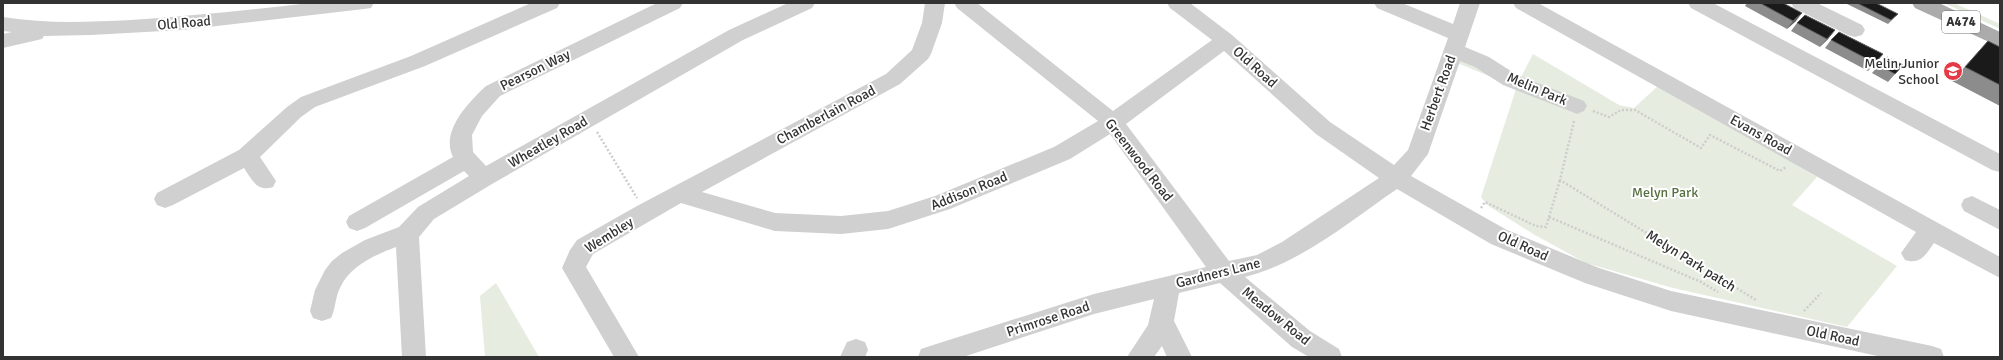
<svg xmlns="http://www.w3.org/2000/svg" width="2003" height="360" viewBox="0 0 2003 360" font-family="Signika,sans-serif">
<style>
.green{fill:#e6ecdf}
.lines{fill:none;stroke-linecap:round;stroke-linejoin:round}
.path{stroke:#cdcdcd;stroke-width:2.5;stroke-dasharray:2 2;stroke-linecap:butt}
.minor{fill:#d0d0d0;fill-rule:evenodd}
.major{fill:#ababab;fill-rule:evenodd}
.wall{fill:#8c8c8c}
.shaded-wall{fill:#5f5f5f}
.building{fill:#1a1a1a;stroke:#5f5f5f}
.labels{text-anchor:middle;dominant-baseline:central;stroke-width:4;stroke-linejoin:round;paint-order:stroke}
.shield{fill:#fff;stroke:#707070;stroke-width:1}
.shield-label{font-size:13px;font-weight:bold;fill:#333}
.street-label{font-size:14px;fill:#333;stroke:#fff}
.poi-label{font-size:14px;fill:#333;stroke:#fff;text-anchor:end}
.park-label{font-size:14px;fill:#56703f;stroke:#fff}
</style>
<rect width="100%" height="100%" fill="#fff"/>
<g class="green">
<polygon points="1944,3 1954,3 2000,24 2000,29"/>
<polygon points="1462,48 1519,81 1533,54 1619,105 1634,108 1659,85 1817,177 1792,205 1897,266 1847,327 1673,288 1586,263 1535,235 1487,205 1481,197 1517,86 1508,84 1455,62"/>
<polygon points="496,283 539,357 485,357 480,296"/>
</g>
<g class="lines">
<g class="path">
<polyline points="1593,111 1609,117 1621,110 1635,110 1701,148 1710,135 1780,171 1786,167"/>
<polyline points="1574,121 1560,180 1756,300"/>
<polyline points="597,132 637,198"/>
<polyline points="1481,208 1485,202 1536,226 1546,227 1560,180"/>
<polyline points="1549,217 1701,282 1718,292"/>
<polyline points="1804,311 1821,293"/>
</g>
<g class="minor">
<path d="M 310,3 L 374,3 L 371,8 L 364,9 L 182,30 L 91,35 L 44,36 L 42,39 L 3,48 L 3,34 L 12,32 L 3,31 L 3,17 C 46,24 88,22 131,20 C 191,16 251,10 310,3 Z"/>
<path d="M 531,3 L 560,3 L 557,8 L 425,66 L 315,107 L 301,117 L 260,157 L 276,181 L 273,187 C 257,192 252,180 244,168 L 173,205 L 165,208 L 157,205 L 154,199 L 157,193 L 239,150 L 287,107 L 301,97 L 411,56 Z"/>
<path d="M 657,3 L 683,3 L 680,8 L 500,96 L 482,116 L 472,135 L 473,152 L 486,166 L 729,30 L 788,3 L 815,3 L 812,8 L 743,40 L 492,184 L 434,219 L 419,237 L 426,357 L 402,357 L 396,247 C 377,254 350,266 341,286 C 335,296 336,308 331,318 L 322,321 L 313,318 L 310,311 L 315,290 L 325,270 L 332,261 L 342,253 L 365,240 L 399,227 L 418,207 L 469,176 L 464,171 L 365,228 L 357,231 L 349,228 L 346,222 L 349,216 L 453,157 C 440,131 469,102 486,86 Z"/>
<path d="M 925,3 L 945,3 L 942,23 L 931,54 L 928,59 L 900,84 L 702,192 L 775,213 L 841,216 L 888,211 L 935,196 L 1054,147 L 1098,121 L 957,8 L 954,3 L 977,3 L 1113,111 L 1212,40 L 1170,8 L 1167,3 L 1190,3 L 1232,35 L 1330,122 L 1394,165 L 1408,150 L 1448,38 L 1377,8 L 1374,3 L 1402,3 L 1453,24 L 1460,3 L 1480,3 L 1465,47 L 1489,57 L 1517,75 L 1584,101 L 1587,106 L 1584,111 L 1577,114 L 1570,111 L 1503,85 L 1475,67 L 1460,61 L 1428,154 L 1411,176 L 1507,230 L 1599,268 L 1671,291 L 1932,346 L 1941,349 L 1944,357 L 1882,357 L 1671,311 L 1585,283 L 1491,244 L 1397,189 C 1350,221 1301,263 1245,277 L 1310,331 L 1339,349 L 1342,357 L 1309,357 L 1292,347 L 1220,283 L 1179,293 L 1174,321 L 1192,357 L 1167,357 L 1162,346 L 1154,357 L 1127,357 L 1148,325 L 1154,299 L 1094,314 L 963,357 L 918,357 L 921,349 L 930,346 L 1094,294 L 1206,267 L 1110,134 L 1070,159 L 950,209 L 888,229 L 841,234 L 775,231 L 681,203 L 593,254 L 586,267 L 639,357 L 614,357 L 562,268 L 570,250 L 577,240 L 637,206 L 886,74 L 912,50 L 922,23 ZM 1224,51 L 1316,134 L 1379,178 L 1282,242 L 1257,255 L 1229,261 L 1126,124 Z"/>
<path d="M 1513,3 L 1538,3 L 2000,257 L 2000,278 L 1934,243 C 1926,254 1921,265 1905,260 L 1901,253 L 1916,232 L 1516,8 Z"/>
<polygon points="1688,3 1713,3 2000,154 2000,172 1992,170 1691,8"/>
<polygon points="1791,3 1817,3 1862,25 1865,30 1862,35 1855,37 1848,35 1794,8"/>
<polygon points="1972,196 2000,210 2000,230 1964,211 1961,205 1964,199"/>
<polygon points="856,339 865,342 868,350 865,357 840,357 847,342"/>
</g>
<polygon class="major" points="1912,3 1939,3 2000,32 2000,47 1915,8"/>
</g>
<g class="wall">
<polygon points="1747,3 1783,3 1796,21 1787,29 1745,6"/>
<polygon points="1845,3 1876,3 1894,18 1888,24"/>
<polygon points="1797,23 1835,30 1828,39 1820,47 1791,31"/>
<polygon points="1831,40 1883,54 1868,71 1825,48"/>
<polygon points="1988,41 2000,47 2000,106 1952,81"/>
<polygon points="1879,65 1903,65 1888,82 1872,73"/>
</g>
<g class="shaded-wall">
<polygon points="1802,13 1796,21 1787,29 1793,21"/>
<polygon points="1835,30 1828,39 1820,47 1827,39"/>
</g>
<g class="building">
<polygon points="1760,3 1783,3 1802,13 1793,21"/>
<polygon points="1857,3 1876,3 1898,14 1891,20"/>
<polygon points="1805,15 1835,30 1827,39 1797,23"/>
<polygon points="1839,32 1883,54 1875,63 1831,40"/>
<polygon points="1988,41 2000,47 2000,85 1965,67"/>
<polygon points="1887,57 1903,65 1895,74 1879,65"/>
</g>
<defs>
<symbol id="school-disc" viewBox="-11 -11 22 22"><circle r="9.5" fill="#e63946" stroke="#fff"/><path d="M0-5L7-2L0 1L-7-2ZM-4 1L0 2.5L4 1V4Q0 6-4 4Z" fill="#fff"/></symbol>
</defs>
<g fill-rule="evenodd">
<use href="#school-disc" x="1942" y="60" width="22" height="22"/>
</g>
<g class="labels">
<rect class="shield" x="1942" y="11" width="38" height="22" rx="3"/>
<g class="shield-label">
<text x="1961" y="22">A474</text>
</g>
<g class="street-label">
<text transform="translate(184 23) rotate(-5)">Old Road</text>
<text transform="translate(1255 67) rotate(42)">Old Road</text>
<text transform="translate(535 70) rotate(-26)">Pearson Way</text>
<text transform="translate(1537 89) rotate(23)">Melin Park</text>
<text transform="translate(1438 93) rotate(-70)">Herbert Road</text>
<text transform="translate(826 115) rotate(-28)">Chamberlain Road</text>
<text transform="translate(1761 135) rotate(29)">Evans Road</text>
<text transform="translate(548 142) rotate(-30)">Wheatley Road</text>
<text transform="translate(1139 160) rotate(52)">Greenwood Road</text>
<text transform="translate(969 191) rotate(-22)">Addison Road</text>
<text transform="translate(609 235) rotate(-32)">Wembley</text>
<text transform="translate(1523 246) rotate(24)">Old Road</text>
<text transform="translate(1691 261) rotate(32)">Melyn Park patch</text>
<text transform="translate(1218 273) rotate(-14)">Gardners Lane</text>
<text transform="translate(1276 316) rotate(39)">Meadow Road</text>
<text transform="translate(1048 319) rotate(-18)">Primrose Road</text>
<text transform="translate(1833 336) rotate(12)">Old Road</text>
</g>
<g class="poi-label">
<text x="1939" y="63">Melin Junior<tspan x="1939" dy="16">School</tspan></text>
</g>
<g class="park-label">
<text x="1665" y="192">Melyn Park</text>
</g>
</g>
<rect width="2003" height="360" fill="none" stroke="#333333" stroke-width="8"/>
</svg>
